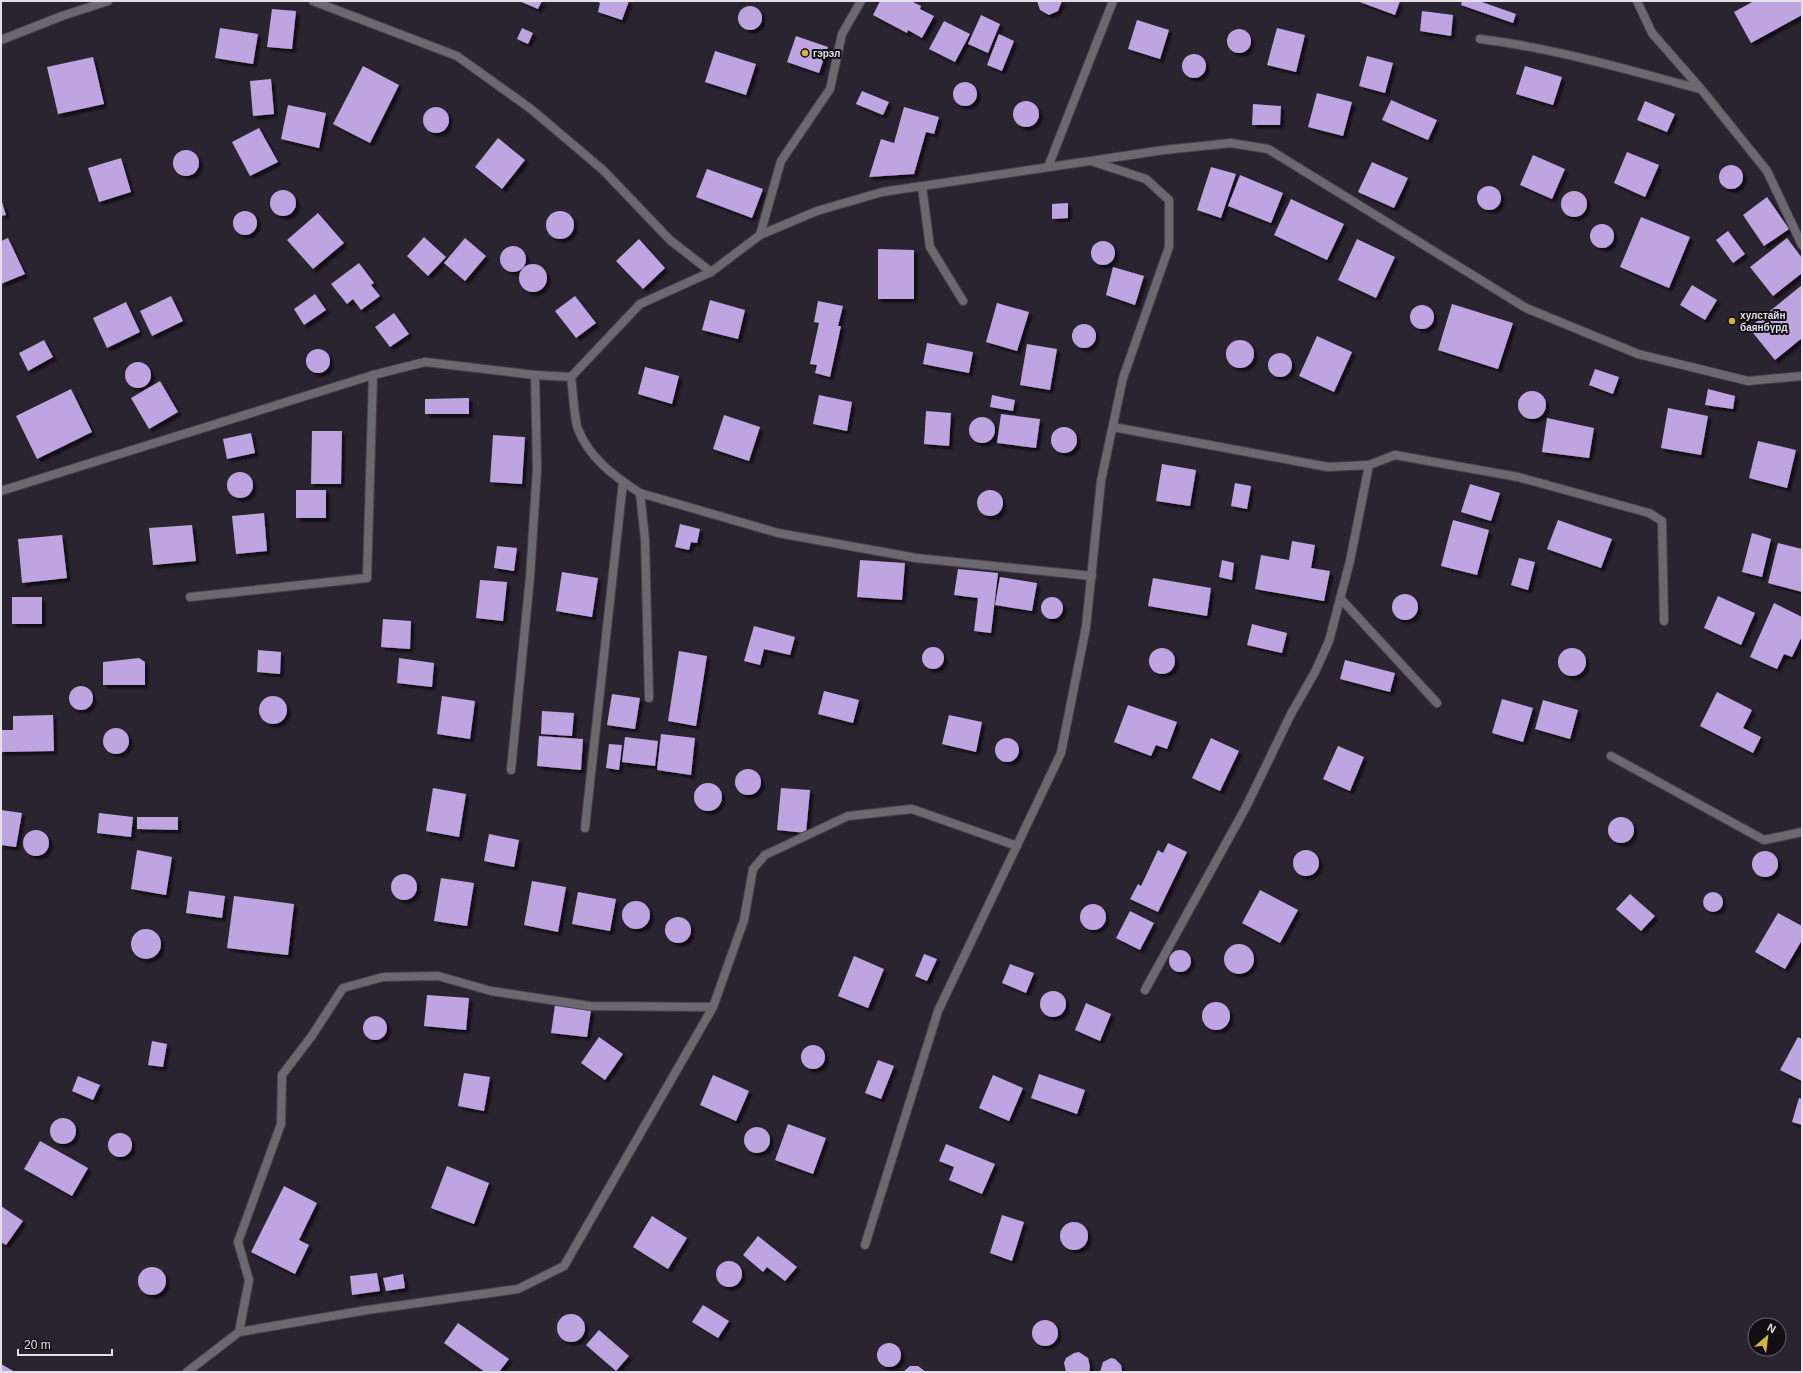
<svg xmlns="http://www.w3.org/2000/svg" width="1803" height="1373" viewBox="0 0 1803 1373" font-family="Helvetica,sans-serif">
<style>
.building{fill:#bea4e1;filter:url(#shadow)}
.lines{fill:none;stroke-linecap:round;stroke-linejoin:round}
.street-casing{stroke:#48424e;stroke-width:10}
.street{stroke:#6b696f;stroke-width:8}
.poi-dot{fill:#d6b534;stroke:#110f14;stroke-width:1.5}
.labels{text-anchor:middle;dominant-baseline:central;stroke-width:4;stroke-linejoin:round;paint-order:stroke}
.poi-label{font-size:10px;font-weight:bold;fill:#e3e0e8;stroke:#110f14;text-anchor:start}
</style>
<defs>
<filter id="shadow"><feDropShadow dx="3.5" dy="3.5" stdDeviation="1" flood-color="#0009"/></filter>
</defs>
<rect width="100%" height="100%" fill="#2a2431"/>
<g class="building">
<polygon points="519,1 542,1 538,9"/>
<polygon points="596,1 629,1 622,20 598,12 600,3"/>
<polygon points="880,1 911,1 921,6 920,9 934,16 922,38 908,30 907,33 873,15"/>
<polygon points="1037,1 1062,1 1058,11 1049,15 1040,10"/>
<polygon points="1357,1 1400,1 1395,15"/>
<polygon points="1462,1 1479,1 1516,14 1513,23 1461,5"/>
<polygon points="1754,1 1802,1 1802,15 1751,43 1734,12"/>
<circle cx="750" cy="18" r="12"/>
<polygon points="272,9 296,11 292,49 267,47"/>
<polygon points="1422,11 1453,15 1451,36 1420,31"/>
<polygon points="981,15 1000,24 988,53 968,44"/>
<polygon points="1137,20 1169,30 1160,59 1128,49"/>
<polygon points="944,21 970,34 955,62 929,49"/>
<polygon points="220,28 258,34 253,64 215,58"/>
<polygon points="522,28 533,33 528,44 517,39"/>
<polygon points="1277,28 1305,35 1296,72 1267,65"/>
<circle cx="1239" cy="41" r="12"/>
<polygon points="999,34 1014,41 1002,71 987,65"/>
<polygon points="796,36 828,47 819,73 787,62"/>
<polygon points="715,51 756,64 746,95 705,82"/>
<circle cx="1194" cy="66" r="12"/>
<polygon points="1367,56 1393,63 1385,93 1359,86"/>
<polygon points="93,57 104,104 58,114 47,67"/>
<polygon points="363,66 399,85 370,143 333,124"/>
<polygon points="1525,66 1562,77 1553,105 1516,94"/>
<polygon points="271,79 274,114 253,116 250,81"/>
<circle cx="965" cy="94" r="12"/>
<polygon points="862,91 889,102 883,115 856,104"/>
<polygon points="1317,93 1352,102 1343,136 1308,127"/>
<polygon points="1391,100 1437,120 1428,140 1382,120"/>
<polygon points="1645,101 1675,114 1667,132 1637,120"/>
<circle cx="1026" cy="114" r="13"/>
<polygon points="1253,104 1281,106 1280,125 1252,125"/>
<polygon points="288,105 326,113 319,148 281,139"/>
<polygon points="904,107 939,117 934,134 926,132 914,174 869,177 881,139 894,143"/>
<circle cx="436" cy="120" r="13"/>
<polygon points="259,128 278,162 250,176 232,142"/>
<polygon points="498,138 525,160 502,189 475,167"/>
<circle cx="186" cy="163" r="13"/>
<polygon points="1627,152 1659,165 1645,197 1614,183"/>
<polygon points="1533,155 1565,169 1552,199 1520,185"/>
<polygon points="121,158 131,192 99,202 88,168"/>
<polygon points="1372,162 1408,178 1394,208 1358,192"/>
<circle cx="1731" cy="177" r="12"/>
<polygon points="1211,167 1236,174 1221,218 1197,210"/>
<polygon points="707,169 763,189 752,218 696,197"/>
<polygon points="1240,175 1283,193 1271,223 1228,206"/>
<circle cx="1489" cy="198" r="12"/>
<circle cx="283" cy="203" r="13"/>
<circle cx="1574" cy="204" r="13"/>
<polygon points="1767,197 1789,229 1764,246 1743,215"/>
<polygon points="1,199 6,215 1,216"/>
<polygon points="1291,199 1344,224 1327,260 1274,235"/>
<polygon points="1068,203 1068,218 1052,219 1052,204"/>
<circle cx="245" cy="223" r="12"/>
<circle cx="560" cy="225" r="14"/>
<polygon points="318,213 344,243 313,269 287,240"/>
<polygon points="1641,217 1690,237 1669,288 1620,267"/>
<circle cx="1602" cy="236" r="12"/>
<polygon points="1728,231 1745,254 1733,263 1716,240"/>
<polygon points="424,237 446,257 428,276 407,256"/>
<polygon points="8,238 25,274 1,284 1,241"/>
<polygon points="465,238 486,256 465,281 444,263"/>
<polygon points="1787,238 1802,258 1802,273 1773,296 1750,267"/>
<polygon points="639,239 665,268 643,289 616,261"/>
<polygon points="1357,239 1395,257 1376,298 1338,280"/>
<circle cx="1103" cy="253" r="12"/>
<circle cx="513" cy="259" r="13"/>
<polygon points="878,249 914,250 914,299 878,299"/>
<polygon points="359,263 374,283 371,285 380,296 361,310 353,299 347,304 331,284"/>
<circle cx="533" cy="278" r="14"/>
<polygon points="1113,267 1144,276 1135,305 1106,295"/>
<polygon points="1692,285 1717,300 1705,320 1680,305"/>
<polygon points="1802,285 1802,338 1775,360 1749,328"/>
<polygon points="315,294 326,310 304,325 294,309"/>
<polygon points="171,296 183,321 152,336 140,311"/>
<polygon points="575,296 596,323 576,338 555,311"/>
<polygon points="710,300 745,310 738,339 702,330"/>
<polygon points="818,301 843,306 838,326 841,326 830,377 815,373 817,365 810,364 819,323 814,322"/>
<polygon points="126,302 140,332 107,348 93,318"/>
<polygon points="997,303 1029,312 1017,351 986,342"/>
<polygon points="1452,304 1513,323 1498,369 1438,350"/>
<circle cx="1422" cy="317" r="12"/>
<polygon points="394,313 409,334 390,347 375,327"/>
<circle cx="1084" cy="336" r="12"/>
<polygon points="1317,336 1352,352 1334,392 1299,376"/>
<circle cx="1240" cy="354" r="14"/>
<polygon points="44,340 53,357 28,371 19,353"/>
<polygon points="927,343 973,352 969,373 923,364"/>
<polygon points="1027,344 1057,349 1050,390 1020,385"/>
<circle cx="318" cy="361" r="12"/>
<circle cx="1280" cy="365" r="12"/>
<circle cx="138" cy="375" r="13"/>
<polygon points="645,367 679,376 672,404 638,394"/>
<polygon points="1595,369 1619,377 1613,394 1589,385"/>
<polygon points="160,381 178,412 149,429 131,398"/>
<polygon points="71,389 92,432 37,459 16,416"/>
<polygon points="1708,389 1735,396 1733,409 1705,405"/>
<circle cx="1532" cy="405" r="14"/>
<polygon points="819,395 852,402 847,431 813,424"/>
<polygon points="992,395 1015,400 1013,411 990,407"/>
<polygon points="469,398 469,414 425,414 425,399"/>
<polygon points="1668,408 1708,416 1701,455 1661,448"/>
<polygon points="926,411 951,413 949,446 924,444"/>
<polygon points="1001,414 1040,419 1036,448 997,443"/>
<polygon points="724,415 760,427 749,461 713,449"/>
<circle cx="982" cy="430" r="13"/>
<polygon points="1547,418 1594,428 1589,458 1542,452"/>
<circle cx="1064" cy="440" r="13"/>
<polygon points="312,431 342,431 341,484 311,484"/>
<polygon points="251,433 255,453 227,459 223,439"/>
<polygon points="493,435 525,437 522,484 490,482"/>
<polygon points="1758,441 1796,450 1787,488 1749,478"/>
<polygon points="1162,464 1196,470 1190,506 1156,501"/>
<circle cx="240" cy="485" r="13"/>
<polygon points="1235,483 1251,486 1247,509 1231,506"/>
<polygon points="1470,484 1500,493 1491,521 1461,512"/>
<circle cx="990" cy="503" r="13"/>
<rect x="296" y="490" width="30" height="28"/>
<polygon points="264,513 267,551 236,554 232,516"/>
<polygon points="1453,520 1489,530 1477,575 1441,566"/>
<polygon points="1558,520 1612,539 1601,568 1547,549"/>
<polygon points="680,524 700,529 697,543 691,542 689,550 675,547"/>
<polygon points="192,525 196,561 153,565 149,528"/>
<polygon points="1752,533 1771,539 1762,577 1742,572"/>
<polygon points="62,535 67,578 22,583 18,539"/>
<polygon points="1292,541 1315,545 1311,568 1330,571 1324,601 1255,589 1261,555 1289,560"/>
<polygon points="1778,543 1802,549 1802,592 1768,583"/>
<polygon points="497,546 517,548 514,571 494,568"/>
<polygon points="1519,558 1535,562 1528,590 1511,585"/>
<polygon points="860,560 905,563 902,600 857,597"/>
<polygon points="1222,560 1234,563 1232,580 1219,577"/>
<polygon points="958,569 998,573 991,633 974,631 978,598 954,595"/>
<polygon points="562,572 598,578 592,617 556,611"/>
<polygon points="1000,577 1037,583 1032,611 995,605"/>
<polygon points="1153,578 1211,588 1207,616 1148,606"/>
<polygon points="480,580 507,582 503,621 476,618"/>
<circle cx="1405" cy="607" r="13"/>
<polygon points="1718,596 1755,613 1741,645 1704,628"/>
<circle cx="1052" cy="608" r="11"/>
<rect x="12" y="597" width="30" height="27"/>
<polygon points="1774,603 1802,617 1802,636 1792,657 1784,654 1777,669 1750,657"/>
<polygon points="383,619 411,621 410,649 381,647"/>
<polygon points="1252,624 1287,633 1282,653 1247,645"/>
<polygon points="754,626 795,637 790,655 764,649 760,665 744,661"/>
<circle cx="933" cy="658" r="11"/>
<circle cx="1572" cy="662" r="14"/>
<circle cx="1162" cy="661" r="13"/>
<polygon points="258,650 281,652 280,674 257,672"/>
<polygon points="679,651 707,656 696,726 668,721"/>
<polygon points="139,658 145,662 145,685 103,685 103,662"/>
<polygon points="399,658 434,663 432,687 397,683"/>
<polygon points="1345,660 1395,673 1390,692 1340,679"/>
<circle cx="81" cy="698" r="12"/>
<polygon points="824,691 859,700 853,723 818,714"/>
<polygon points="1717,692 1752,710 1743,728 1761,737 1753,753 1700,726"/>
<polygon points="612,694 640,698 635,729 607,725"/>
<circle cx="273" cy="710" r="14"/>
<polygon points="442,696 475,701 470,739 437,734"/>
<polygon points="1502,699 1533,708 1523,742 1492,733"/>
<polygon points="1543,700 1578,710 1570,739 1535,729"/>
<polygon points="1128,705 1177,722 1167,749 1156,745 1151,756 1114,742"/>
<polygon points="542,711 574,713 572,736 541,734"/>
<polygon points="53,715 54,751 1,752 1,730 13,730 13,716"/>
<polygon points="949,715 982,722 976,752 942,744"/>
<circle cx="116" cy="741" r="13"/>
<polygon points="661,734 695,738 691,775 657,770"/>
<polygon points="539,736 583,739 581,770 537,766"/>
<polygon points="625,737 658,741 655,766 622,762"/>
<circle cx="1007" cy="750" r="12"/>
<polygon points="1211,738 1239,751 1220,791 1192,778"/>
<polygon points="609,744 622,745 619,770 606,768"/>
<polygon points="1338,746 1364,757 1350,791 1323,779"/>
<circle cx="748" cy="782" r="13"/>
<circle cx="708" cy="797" r="14"/>
<polygon points="433,788 466,794 459,837 426,831"/>
<polygon points="781,788 810,790 806,833 777,830"/>
<polygon points="1,810 22,813 16,847 1,845"/>
<polygon points="99,813 133,817 131,837 97,833"/>
<polygon points="137,817 178,817 178,830 137,829"/>
<circle cx="1621" cy="830" r="13"/>
<circle cx="36" cy="843" r="13"/>
<polygon points="489,834 519,840 514,867 484,861"/>
<polygon points="1168,843 1187,852 1158,912 1130,899 1138,884 1141,886 1158,850 1163,853"/>
<circle cx="1306" cy="863" r="13"/>
<polygon points="137,850 172,857 166,895 131,889"/>
<circle cx="1765" cy="864" r="13"/>
<circle cx="404" cy="887" r="13"/>
<polygon points="441,878 474,883 467,926 434,921"/>
<polygon points="532,881 566,887 558,932 524,925"/>
<polygon points="1260,890 1298,910 1280,943 1242,923"/>
<polygon points="189,891 225,896 222,918 186,913"/>
<circle cx="1713" cy="902" r="10"/>
<polygon points="578,892 616,899 610,931 572,924"/>
<polygon points="1630,894 1655,916 1641,931 1616,909"/>
<polygon points="234,896 294,904 288,955 227,948"/>
<circle cx="636" cy="915" r="14"/>
<circle cx="1093" cy="917" r="13"/>
<polygon points="1130,911 1154,923 1140,950 1116,938"/>
<polygon points="1778,913 1802,926 1802,940 1785,969 1755,952"/>
<circle cx="678" cy="930" r="13"/>
<circle cx="146" cy="944" r="15"/>
<circle cx="1239" cy="959" r="15"/>
<circle cx="1180" cy="961" r="11"/>
<polygon points="924,954 937,959 927,981 915,976"/>
<polygon points="854,956 884,969 868,1008 838,996"/>
<polygon points="1010,964 1034,973 1026,993 1002,983"/>
<circle cx="1053" cy="1004" r="13"/>
<polygon points="427,995 469,998 466,1030 424,1026"/>
<circle cx="1216" cy="1016" r="14"/>
<polygon points="1086,1003 1111,1014 1100,1041 1075,1030"/>
<polygon points="555,1005 591,1010 587,1037 551,1033"/>
<circle cx="375" cy="1028" r="12"/>
<polygon points="599,1037 623,1054 605,1080 581,1063"/>
<polygon points="1798,1037 1802,1039 1802,1081 1780,1070"/>
<polygon points="152,1041 167,1044 163,1067 148,1065"/>
<circle cx="813" cy="1057" r="12"/>
<polygon points="878,1060 894,1066 881,1099 865,1093"/>
<polygon points="464,1073 490,1077 484,1111 458,1106"/>
<polygon points="1039,1074 1085,1090 1077,1114 1031,1098"/>
<polygon points="713,1075 749,1091 736,1121 700,1105"/>
<polygon points="993,1075 1023,1088 1009,1121 979,1108"/>
<polygon points="78,1076 100,1085 93,1100 72,1091"/>
<polygon points="1799,1098 1802,1099 1802,1125 1792,1122"/>
<circle cx="63" cy="1131" r="13"/>
<polygon points="788,1124 826,1138 813,1174 775,1160"/>
<circle cx="757" cy="1140" r="13"/>
<circle cx="120" cy="1145" r="12"/>
<polygon points="40,1141 88,1168 72,1196 24,1169"/>
<polygon points="946,1144 995,1164 982,1194 949,1180 954,1167 939,1161"/>
<polygon points="447,1166 489,1183 474,1224 431,1208"/>
<polygon points="284,1186 317,1203 299,1240 309,1245 295,1274 251,1252"/>
<polygon points="1,1206 23,1221 6,1245 1,1242"/>
<polygon points="1002,1215 1024,1222 1012,1261 990,1253"/>
<polygon points="652,1216 687,1238 668,1269 633,1247"/>
<circle cx="1074" cy="1236" r="14"/>
<polygon points="758,1236 797,1267 785,1281 767,1267 763,1272 743,1255"/>
<circle cx="729" cy="1274" r="13"/>
<circle cx="152" cy="1281" r="14"/>
<polygon points="377,1273 380,1291 352,1295 350,1276"/>
<polygon points="403,1274 405,1288 386,1291 383,1278"/>
<polygon points="703,1305 729,1321 718,1338 692,1322"/>
<circle cx="571" cy="1328" r="14"/>
<circle cx="1045" cy="1333" r="13"/>
<polygon points="458,1323 509,1359 499,1372 485,1372 444,1343"/>
<polygon points="599,1330 629,1356 616,1371 586,1345"/>
<circle cx="889" cy="1355" r="12"/>
<polygon points="1079,1352 1088,1358 1090,1367 1089,1372 1066,1372 1064,1363 1066,1358 1074,1353"/>
<polygon points="1111,1358 1115,1359 1121,1365 1122,1372 1100,1372 1103,1362"/>
<polygon points="1,1364 15,1372 1,1372"/>
<polygon points="910,1366 918,1366 926,1372 903,1372"/>
</g>
<g class="lines">
<defs>
<g id="street">
<polyline points="313,1 457,56 531,109 603,170 670,240 711,272"/>
<polyline points="1637,1 1652,33 1701,89 1767,171 1802,245"/>
<path d="M 1480,39 C 1555,48 1628,70 1700,89"/>
<polyline points="1,40 62,16 108,1"/>
<polyline points="1048,167 1113,1"/>
<polyline points="922,187 930,247 963,301"/>
<polyline points="760,235 781,161 830,89 842,34 861,1"/>
<path d="M 571,377 C 573,390 574,419 578,429 C 589,458 615,477 640,493 L 778,533 L 916,558 L 1092,576"/>
<polyline points="1113,427 1328,467 1369,465 1350,561 1329,641 1315,672 1291,714 1246,807 1145,990"/>
<polyline points="1369,465 1395,455 1518,477 1649,513 1662,521 1664,621"/>
<polyline points="1,491 373,375 425,362 535,375 571,377 640,304 711,272 760,235 817,211 882,192 1164,150 1231,143 1268,149 1526,308 1638,354 1748,381 1802,376"/>
<polyline points="640,493 645,539 649,698"/>
<polyline points="190,597 367,578 373,375"/>
<polyline points="1340,598 1437,703"/>
<polyline points="1611,756 1764,840 1802,832"/>
<polyline points="511,770 530,577 537,469 535,375"/>
<polyline points="585,828 623,482"/>
<polyline points="865,1245 938,1011 1061,753 1086,627 1101,481 1123,378 1169,247 1169,200 1146,179 1094,162"/>
<polyline points="239,1332 249,1280 238,1242 281,1124 282,1075 311,1037 343,988 383,977 438,976 491,991 590,1006 713,1007"/>
<polyline points="187,1372 239,1332 367,1310 518,1289 564,1266 713,1007 744,920 753,869 765,855 848,816 912,809 1017,846"/>
</g>
</defs>
<use href="#street" class="street-casing"/>
<use href="#street" class="street"/>
</g>
<g class="poi-dot">
<circle cx="805" cy="53" r="4"/>
<circle cx="1732" cy="321" r="4"/>
</g>
<g class="labels">
<g class="poi-label">
<text x="813" y="53">гэрэл</text>
<text x="1740" y="315">хулстайн<tspan x="1740" dy="12">баянбүрд</tspan></text>
</g>
</g>
<rect width="1803" height="1373" fill="none" stroke="#e3e0e8" stroke-width="4"/>
<g transform="translate(1767 1337) rotate(28)"><circle r="19" fill="#110f14" stroke="#656369"/>
<path d="M0-3L7 15L0 10L-7 15Z" fill="#d6b534"/>
<text y="-6" font-size="11" font-weight="bold" text-anchor="middle" fill="#e3e0e8">N</text>
</g>
<path d="M18 1349v6h94v-6" fill="none" stroke="#e3e0e8" stroke-width="2"/>
<text x="24" y="1349" font-size="12" fill="#e3e0e8" stroke="#110f14" stroke-width="3" paint-order="stroke">20 m</text>
</svg>
